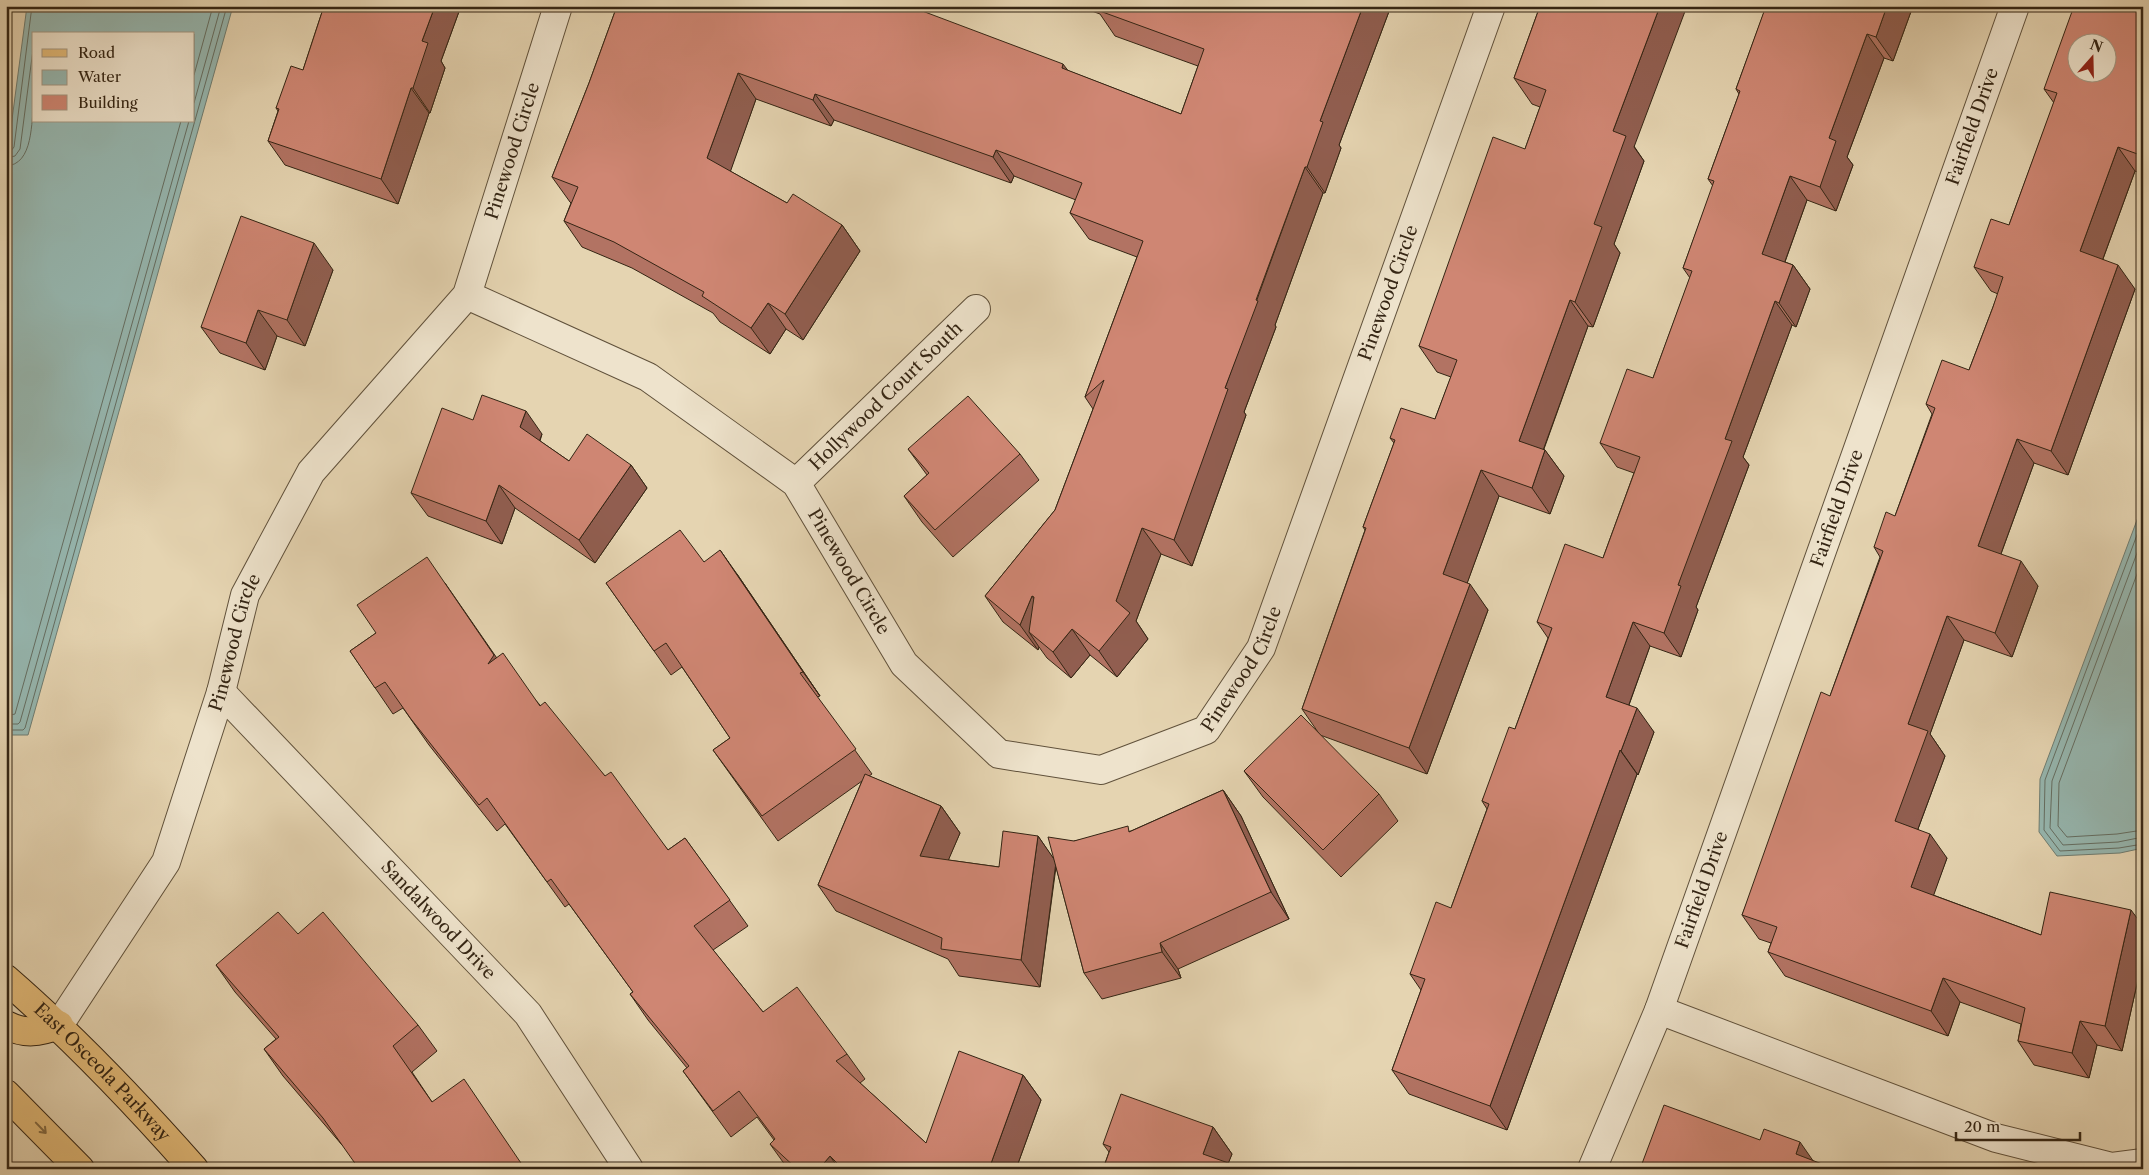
<svg xmlns="http://www.w3.org/2000/svg" width="2149" height="1175" viewBox="0 0 2149 1175" font-family="'Libre Caslon Text',serif">
<style>
.water{fill:#96b7b0;stroke:#6f7d72;fill-rule:evenodd}
.lines{fill:none;stroke-linecap:round;stroke-linejoin:round}
.shore{stroke:#656e62;stroke-width:1}
.street-casing{stroke:#60513b;stroke-width:30}
.primary-casing{stroke:#342514;stroke-width:30}
.street{stroke:#eee3cc;stroke-width:28}
.primary{stroke:#e2ba78;stroke-width:28}
.wall{fill:#b27363;stroke:#342514}
.shaded-wall{fill:#915e50;stroke:#342514}
.building{fill:#cf8673;stroke:#342514;fill-rule:evenodd}
.oneway{stroke:#826841}
.labels{text-anchor:middle;dominant-baseline:central;stroke-width:4;stroke-linejoin:round;paint-order:stroke}
.street-label{font-size:18px;fill:#342514;stroke:#eee3cc}
</style>
<rect width="100%" height="100%" fill="#e5d4b1"/>
<filter id="stains"><feTurbulence type="fractalNoise" baseFrequency=".004" numOctaves="4"/><feColorMatrix values="0 0 0 0 .2 0 0 0 0 .09 0 0 0 0 .02 0 0 0 .5 -.17"/></filter>
<radialGradient id="worn" r=".72"><stop offset=".6" stop-color="#630" stop-opacity="0"/><stop offset="1" stop-color="#630" stop-opacity=".3"/></radialGradient>
<g class="water">
<path d="M 27,6 L 233,6 L 28,735 L 6,735 L 6,165 ZM 34,34 L 194,34 L 194,121 L 34,121 Z"/>
<polygon points="2143,504 2143,848 2120,853 2057,856 2039,832 2040,779"/>
</g>
<g class="lines">
<g class="shore">
<polyline points="194,75 213,6"/>
<polyline points="194,103 221,6"/>
<polyline points="6,152 11,151 14,147 32,6"/>
<polyline points="6,158 15,156 20,149 34,42"/>
<path d="M 6,166 C 34,165 31,121 34,100"/>
<polyline points="2143,519 2045,780 2044,830 2060,851 2119,848 2143,844"/>
<polyline points="2143,537 2052,781 2050,828 2063,845 2118,842 2143,837"/>
<polyline points="2143,558 2059,783 2058,826 2067,837 2117,834 2143,830"/>
<polyline points="6,716 15,714 181,121"/>
<polyline points="6,724 18,724 20,722 189,121"/>
<polyline points="6,730 23,730 25,728 227,6"/>
</g>
<defs>
<g id="street">
<path id="s1" d="M 467,295 L 648,377 L 796,483 L 904,664 L 999,754 L 1101,770 L 1206,730 L 1261,648 L 1491,6"/>
<path id="s2" d="M 796,483 L 976,309"/>
<path id="s3" d="M 221,692 L 528,1014 L 629,1169"/>
<polyline points="1659,1010 1996,1138 2112,1167 2143,1163"/>
<path id="s4" d="M 59,1025 L 166,862 L 221,692 L 245,595 L 311,472 L 467,295 L 558,6"/>
<path id="s5" d="M 1592,1169 L 1659,1010 L 2015,6"/>
</g>
<g id="primary">
<path id="s6" d="M 6,979 C 74,1038 134,1101 194,1169"/>
<path d="M 6,1025 C 26,1035 39,1032 59,1025"/>
<polyline points="6,1094 80,1169"/>
</g>
</defs>
<use href="#street" class="street-casing"/>
<use href="#primary" class="primary-casing"/>
<use href="#street" class="street"/>
<use href="#primary" class="primary"/>
</g>
<g class="wall">
<polygon points="324,6 461,6 441,61 445,68 430,113 429,113 398,204 285,165 268,141 278,111 276,108 303,70"/>
<polygon points="617,6 1069,71 1181,114 1198,66 1115,36 1100,14 1078,6 1391,6 1339,145 1341,148 1325,193 1323,193 1275,325 1276,327 1244,412 1246,415 1192,566 1161,554 1136,621 1148,639 1117,677 1090,655 1071,678 1047,658 1039,647 1038,650 1003,622 985,596 1055,510 1093,409 1085,397 1137,257 1089,239 1070,213 1076,200 1014,176 1011,183 834,120 831,126 756,99 730,171 787,203 842,225 860,251 803,340 786,329 770,354 720,322 713,313 632,268 582,247 564,221 571,203 570,202 552,177 589,83"/>
<polygon points="1540,6 1644,161 1614,244 1620,253 1593,327 1588,326 1544,449 1564,476 1550,514 1499,496 1467,583 1488,610 1427,774 1320,735 1302,709 1365,530 1363,527 1394,443 1390,438 1435,419 1451,377 1437,372 1419,346 1525,149 1540,107 1532,104 1514,78"/>
<polygon points="1765,6 1913,6 1893,61 1884,58 1847,157 1853,165 1836,211 1807,200 1785,262 1793,265 1810,289 1796,327 1792,325 1743,457 1749,465 1696,607 1698,610 1681,657 1650,646 1629,705 1654,732 1638,775 1637,774 1507,1130 1409,1094 1392,1070 1421,990 1410,974 1451,908 1487,809 1482,801 1515,729 1548,638 1537,622 1603,558 1634,473 1617,467 1600,443 1653,378 1690,278 1683,268 1713,186 1708,179 1739,94 1736,89 1766,7"/>
<polygon points="2143,6 2143,174 2135,171 2103,259 2135,289 2068,475 2034,463 2001,554 2038,586 2012,657 1964,640 1930,734 1945,756 1918,829 1947,858 1933,895 2041,935 2143,926 2143,957 2122,1051 2097,1045 2089,1078 2034,1065 2018,1041 2021,1024 1960,1002 1948,1036 1785,976 1768,952 1771,943 1759,939 1742,915 1830,696 1880,557 1874,547 1895,516 1932,414 1926,404 1969,370 1993,307 1998,294 1991,291 1974,267 2009,225 2054,103 2044,89"/>
<polygon points="333,270 305,346 277,336 265,370 220,353 201,327"/>
<polygon points="473,420 542,434 540,441 569,461 631,465 647,488 595,563 515,508 502,544 428,516 411,493"/>
<polygon points="908,449 1020,454 1039,480 953,557 922,522 904,496 927,475"/>
<polygon points="704,562 737,574 820,696 817,697 872,774 869,776 941,806 960,833 948,860 999,867 1038,836 1053,858 1074,841 1131,831 1223,790 1241,816 1289,919 1178,969 1181,978 1102,999 1084,973 1056,867 1040,987 959,976 948,959 836,911 818,885 862,781 778,841 713,750 730,738 682,667 671,675 606,583"/>
<polygon points="376,633 497,658 605,776 668,850 685,838 748,926 713,950 763,1012 847,1054 865,1079 860,1083 926,1143 1023,1075 1041,1100 1016,1169 788,1169 770,1144 774,1140 757,1117 731,1137 683,1071 687,1068 648,1020 630,994 633,992 569,904 565,907 505,824 497,831 429,745 403,708 393,714 350,651"/>
<polygon points="1244,771 1379,794 1398,821 1341,877 1263,797"/>
<polygon points="298,934 418,1025 437,1051 412,1072 432,1102 526,1169 342,1145 283,1076 264,1049 276,1039 235,992 216,965"/>
<polygon points="1213,1127 1232,1154 1228,1163 1234,1165 1237,1169 1103,1169 1109,1152 1103,1144"/>
</g>
<g class="shaded-wall">
<polygon points="435,6 461,6 441,61 445,68 430,113 413,88 422,41"/>
<polygon points="1363,6 1391,6 1339,145 1341,148 1325,193 1307,167 1320,121"/>
<polygon points="1660,6 1687,6 1634,147 1644,161 1614,244 1620,253 1593,327 1575,302 1613,131"/>
<polygon points="1887,6 1913,6 1893,61 1876,37"/>
<polygon points="1867,34 1884,58 1847,157 1853,165 1836,211 1820,187 1829,138"/>
<polygon points="1063,64 1082,89 1062,68"/>
<polygon points="738,73 756,99 726,184 707,158"/>
<polygon points="411,88 429,113 398,204 381,179"/>
<polygon points="815,94 834,120 831,126 813,100"/>
<polygon points="2118,147 2135,171 2097,275 2080,251"/>
<polygon points="996,150 1014,176 1011,183 993,157"/>
<polygon points="1305,167 1323,193 1275,325 1276,327 1244,412 1246,415 1192,566 1174,540 1225,388"/>
<polygon points="1790,176 1807,200 1779,278 1762,254"/>
<polygon points="842,225 860,251 803,340 785,314"/>
<polygon points="314,243 333,270 305,346 287,320"/>
<polygon points="1793,265 1810,289 1796,327 1779,303"/>
<polygon points="2118,265 2135,289 2068,475 2051,451"/>
<polygon points="1570,300 1588,326 1537,467 1519,441"/>
<polygon points="1775,301 1792,325 1743,457 1749,465 1696,607 1698,610 1681,657 1664,633 1678,585 1725,439"/>
<polygon points="768,303 786,329 770,354 751,328"/>
<polygon points="258,310 277,336 265,370 246,343"/>
<polygon points="526,411 542,434 536,450 520,427"/>
<polygon points="2017,439 2034,463 1995,570 1978,546"/>
<polygon points="1545,450 1564,476 1550,514 1532,488"/>
<polygon points="631,465 647,488 595,563 579,540"/>
<polygon points="1481,470 1499,496 1461,600 1443,574"/>
<polygon points="499,485 515,508 502,544 486,521"/>
<polygon points="1142,528 1161,554 1136,621 1148,639 1117,677 1099,651 1116,601"/>
<polygon points="720,550 737,574 820,696 803,672"/>
<polygon points="2021,561 2038,586 2012,657 1995,633"/>
<polygon points="445,583 512,680 488,664"/>
<polygon points="1470,584 1488,610 1427,774 1409,748"/>
<polygon points="1032,596 1050,622 1029,632 1039,647 1038,650 1020,625"/>
<polygon points="1947,616 1964,640 1930,734 1945,756 1912,845 1895,821 1908,724"/>
<polygon points="1633,622 1650,646 1623,721 1606,697"/>
<polygon points="1072,629 1090,655 1071,678 1053,652"/>
<polygon points="1637,708 1654,732 1638,775 1621,751"/>
<polygon points="1620,750 1637,774 1507,1130 1490,1106"/>
<polygon points="1223,790 1241,816 1289,919 1271,892"/>
<polygon points="941,806 960,833 939,882 920,856"/>
<polygon points="1930,834 1947,858 1928,911 1911,887"/>
<polygon points="1038,836 1056,862 1040,987 1021,960"/>
<polygon points="2131,910 2143,926 2143,957 2122,1051 2105,1026"/>
<polygon points="1160,943 1178,969 1181,978 1162,952"/>
<polygon points="1943,978 1960,1002 1948,1036 1931,1011"/>
<polygon points="2080,1021 2097,1045 2089,1078 2072,1053"/>
<polygon points="1023,1075 1041,1100 1016,1169 989,1169"/>
<polygon points="1213,1127 1232,1154 1226,1169 1203,1154"/>
<polygon points="1800,1142 1816,1165 1796,1154"/>
<polygon points="830,1156 839,1169 819,1169"/>
</g>
<g class="building">
<polygon points="324,6 435,6 422,41 428,43 413,88 411,88 381,179 268,141 279,109 276,108 291,66 303,70"/>
<polygon points="617,6 909,6 1063,64 1062,68 1181,114 1204,49 1097,10 1099,6 1363,6 1320,121 1323,122 1307,167 1305,167 1256,300 1258,301 1225,388 1228,389 1174,540 1142,528 1116,601 1130,613 1099,651 1072,629 1053,652 1029,632 1034,597 1032,596 1020,625 985,596 1055,510 1104,380 1085,397 1143,241 1070,213 1082,183 996,150 993,157 815,94 813,100 738,73 707,158 787,203 793,194 842,225 785,314 768,303 751,328 702,296 704,292 614,242 564,221 578,187 552,177 589,83"/>
<polygon points="1540,6 1660,6 1613,131 1626,136 1594,224 1602,227 1575,302 1570,300 1519,441 1545,450 1532,488 1481,470 1443,574 1470,584 1409,748 1302,709 1366,528 1363,527 1395,440 1390,438 1401,408 1435,419 1457,360 1419,346 1493,137 1525,149 1546,90 1514,78"/>
<polygon points="1766,6 1887,6 1876,37 1867,34 1829,138 1836,141 1820,187 1790,176 1762,254 1793,265 1779,303 1775,301 1725,439 1732,441 1678,585 1681,586 1664,633 1633,622 1606,697 1637,708 1621,751 1620,750 1490,1106 1392,1070 1425,979 1410,974 1436,902 1451,908 1489,804 1482,801 1509,727 1515,729 1552,628 1537,622 1565,544 1603,558 1640,457 1600,443 1627,369 1653,378 1692,271 1683,268 1714,181 1708,179 1740,91 1736,89"/>
<path d="M 2074,6 L 2143,6 L 2143,156 L 2118,147 L 2080,251 L 2118,265 L 2051,451 L 2017,439 L 1978,546 L 2021,561 L 1995,633 L 1947,616 L 1908,724 L 1928,731 L 1895,821 L 1930,834 L 1911,887 L 2041,935 L 2050,892 L 2131,910 L 2105,1026 L 2080,1021 L 2072,1053 L 2018,1041 L 2025,1008 L 1943,978 L 1931,1011 L 1768,952 L 1777,927 L 1742,915 L 1821,692 L 1830,696 L 1883,551 L 1874,547 L 1886,512 L 1895,516 L 1935,408 L 1926,404 L 1942,360 L 1969,370 L 1993,307 L 2003,277 L 1974,267 L 1991,219 L 2009,225 L 2057,93 L 2044,89 ZM 2076,42 L 2106,42 L 2106,72 L 2076,72 Z"/>
<polygon points="241,216 314,243 287,320 258,310 246,343 201,327"/>
<polygon points="482,395 526,411 520,427 569,461 587,434 631,465 579,540 499,485 486,521 411,493 442,408 473,420"/>
<polygon points="968,396 1020,454 935,530 904,496 929,473 908,449"/>
<polygon points="680,530 704,562 720,550 803,672 800,673 856,749 762,816 713,750 730,738 666,643 654,651 606,583"/>
<polygon points="427,557 494,655 488,664 503,653 540,706 545,702 605,776 611,772 668,850 685,838 730,900 694,926 763,1012 797,987 847,1054 836,1061 926,1143 959,1051 1023,1075 989,1169 843,1169 830,1156 819,1169 797,1169 770,1144 775,1139 739,1091 713,1111 683,1071 689,1066 630,994 633,992 551,879 547,882 487,798 479,805 411,719 385,682 375,688 350,651 376,633 357,605"/>
<polygon points="1301,715 1379,794 1323,850 1244,771"/>
<polygon points="865,774 941,806 920,856 999,867 1003,831 1038,836 1021,960 941,949 942,938 818,885"/>
<polygon points="1223,790 1271,892 1160,943 1162,952 1084,973 1048,837 1074,841 1128,826 1129,832"/>
<polygon points="278,912 298,934 323,912 418,1025 393,1046 432,1102 464,1079 525,1169 359,1169 323,1118 264,1049 279,1037 216,965"/>
<polygon points="1121,1094 1213,1127 1203,1154 1234,1165 1233,1169 1103,1169 1111,1147 1103,1144"/>
<polygon points="1664,1105 1760,1140 1764,1129 1800,1142 1796,1154 1835,1169 1640,1169"/>
<polygon points="1339,1166 1345,1169 1338,1169"/>
</g>
<defs><path id="oneway-shaft" d="M-6 0H5M1.5-3L5.5 0L1.5 3" fill="none" stroke-width="1.6" stroke-linecap="round" stroke-linejoin="round" transform="scale(1.25)"/></defs>
<use class="oneway" href="#oneway-shaft" transform="translate(41 1128) rotate(46)"/>
<g class="labels">
<g class="street-label">
<text stroke="none"><textPath href="#s5" startOffset="1110">Fairfield Drive</textPath></text>
<text stroke="none"><textPath href="#s4" startOffset="1000">Pinewood Circle</textPath></text>
<text stroke="none"><textPath href="#s1" startOffset="1414">Pinewood Circle</textPath></text>
<text stroke="none"><textPath href="#s2" startOffset="125">Hollywood Court South</textPath></text>
<text stroke="none"><textPath href="#s5" startOffset="705">Fairfield Drive</textPath></text>
<text stroke="none"><textPath href="#s1" startOffset="484">Pinewood Circle</textPath></text>
<text stroke="none"><textPath href="#s4" startOffset="425">Pinewood Circle</textPath></text>
<text stroke="none"><textPath href="#s1" startOffset="1009">Pinewood Circle</textPath></text>
<text stroke="none"><textPath href="#s5" startOffset="300">Fairfield Drive</textPath></text>
<text stroke="none"><textPath href="#s3" startOffset="315">Sandalwood Drive</textPath></text>
<text stroke="none"><textPath href="#s6" startOffset="134">East Osceola Parkway</textPath></text>
</g>
</g>
<rect width="2149" height="1175" fill="none" stroke="#e5d4b1" stroke-width="25"/>
<rect x="8" y="8" width="2134" height="1160" fill="none" stroke="#342514" stroke-width="2.5"/>
<rect x="12" y="12" width="2124" height="1150" fill="none" stroke="#342514"/>
<rect x="32" y="32" width="162" height="90" fill="#eee3cc" stroke="#a49782"/>
<rect x="42" y="49" width="25" height="8" fill="#e2ba78" stroke="#a49782"/>
<text x="78" y="58" font-size="15" fill="#342514">Road</text>
<rect x="42" y="70" width="25" height="15" fill="#96b7b0" stroke="#a49782"/>
<text x="78" y="82" font-size="15" fill="#342514">Water</text>
<rect x="42" y="95" width="25" height="15" fill="#cf8673" stroke="#a49782"/>
<text x="78" y="108" font-size="15" fill="#342514">Building</text>
<g transform="translate(2092 58) rotate(20)"><circle r="24" fill="#eee3cc" stroke="#a49782"/>
<path d="M0-4L9 19L0 12L-9 19Z" fill="#8f2418"/>
<text y="-8" font-size="14" font-weight="bold" text-anchor="middle" fill="#342514">N</text>
</g>
<path d="M1956 1132v8h124v-8" fill="none" stroke="#342514" stroke-width="2.5"/>
<text x="1964" y="1132" font-size="15" fill="#342514" stroke="#eee3cc" stroke-width="4" paint-order="stroke">20 m</text>
<rect width="100%" height="100%" filter="url(#stains)"/>
<rect width="100%" height="100%" fill="url(#worn)"/>
</svg>
